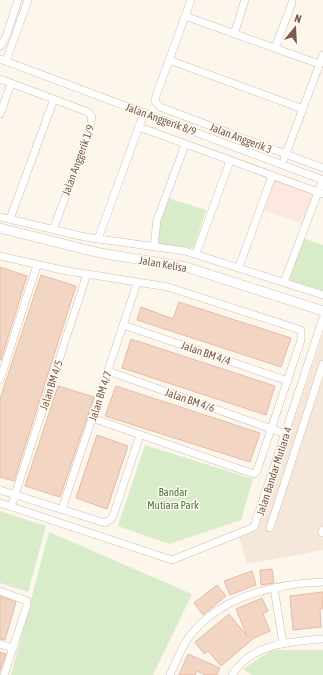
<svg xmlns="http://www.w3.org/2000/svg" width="323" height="675" viewBox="0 0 323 675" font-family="'Asap Condensed',sans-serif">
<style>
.residential{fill:#f5e8da}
.commercial{fill:#fde8e0}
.green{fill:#d8ecc9}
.building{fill:#f3d5c3;stroke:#e6bba3}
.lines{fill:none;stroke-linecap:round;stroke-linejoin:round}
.street-casing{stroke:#d1beb0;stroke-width:8}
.secondary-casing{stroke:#d6c0b0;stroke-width:10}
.street{stroke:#fff;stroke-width:7}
.secondary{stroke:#fff;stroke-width:9}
.labels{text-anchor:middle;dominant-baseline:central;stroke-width:3;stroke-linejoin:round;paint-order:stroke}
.street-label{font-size:11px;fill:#7a5c4d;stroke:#fffaf3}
.park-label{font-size:11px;fill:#537a41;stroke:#fffaf3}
</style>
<rect width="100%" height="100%" fill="#fdf6ec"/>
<polygon class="residential" points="323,334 323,550 247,564 239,535 257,527"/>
<polygon class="commercial" points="275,174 316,188 304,224 262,210"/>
<g class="green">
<path d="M 168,198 L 206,210 L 194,247 C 185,250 170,245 160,244 L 156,238 L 159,223 Z"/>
<polygon points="303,238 323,245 323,291 288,280"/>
<polygon points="145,445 253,479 241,520 169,544 118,526"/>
<polygon points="0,511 46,526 28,592 0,583"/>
<polygon points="49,532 192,594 153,675 11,675"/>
<polygon points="272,650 323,650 323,675 252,675 243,669"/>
</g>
<g class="building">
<polygon points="0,267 27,276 1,360 0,360"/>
<polygon points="41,275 76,286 14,481 0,477 0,399"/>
<polygon points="179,302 291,338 281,367 137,320 141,307 173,319"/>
<polygon points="131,339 275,386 266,415 122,368"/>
<polygon points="58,386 94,397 60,497 25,486"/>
<polygon points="116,386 260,433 250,462 105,416"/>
<polygon points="97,435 128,446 107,509 76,498"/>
<polygon points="272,569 274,583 261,585 260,570"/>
<polygon points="252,571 256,585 230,595 224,581"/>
<polygon points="217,585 226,596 203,615 194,603"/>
<polygon points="323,592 323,609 320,609 321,627 293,630 290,596"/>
<polygon points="0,596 16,602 5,640 0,639"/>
<polygon points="262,598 268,611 263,614 270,631 254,638 221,666 208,651 204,654 195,642 229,614 247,636 236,609"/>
<polygon points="0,652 6,654 0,671"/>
<polygon points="188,654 220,668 217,675 205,675 197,671 195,675 179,675"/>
</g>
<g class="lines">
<defs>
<g id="street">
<polyline points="191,0 156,96 155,101 160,107 323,168"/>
<polyline points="185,16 319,64"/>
<polyline points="234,34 245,0"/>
<polyline points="0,46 6,37 18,0"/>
<polyline points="275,48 292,3"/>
<polyline points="0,59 323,180"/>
<polyline points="169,60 303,109"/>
<polyline points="6,61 28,0"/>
<polyline points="0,79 88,112 92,117 89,133 53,230"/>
<polyline points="0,114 11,84"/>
<polyline points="139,127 323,194"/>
<polyline points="284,159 323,55"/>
<polyline points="0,217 85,237 185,251 323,295"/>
<polyline points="10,219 54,99"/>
<polyline points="98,239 144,113"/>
<polyline points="154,246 157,220 185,145"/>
<polyline points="196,254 230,161"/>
<polyline points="0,256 62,270 168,287 301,330 301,340 257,471 254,474 92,418"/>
<polyline points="239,267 272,176"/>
<polyline points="284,282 323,179"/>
<polyline points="123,325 288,381"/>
<polyline points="108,371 286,434"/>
<polyline points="0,380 37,265"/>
<polyline points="0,490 105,523 112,518 114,513 140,435"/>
<polyline points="0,503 172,560 254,527 323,318"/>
<polyline points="11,507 87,274"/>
<polyline points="62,509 137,283"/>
<polyline points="270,528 323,364"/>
<polyline points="322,533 323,530"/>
<polyline points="274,588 283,643"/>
<polyline points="0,591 27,601 27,605 4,675"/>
<polyline points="0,644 13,648"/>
<path d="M 170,675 C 176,662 181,648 189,637 C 220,596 274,584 323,582"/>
<path d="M 232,675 C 252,643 290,642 323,639"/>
</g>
<polyline id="secondary" points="0,228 100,253 186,267 323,311"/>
</defs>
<use href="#street" class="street-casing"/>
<use href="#secondary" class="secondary-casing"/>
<use href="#street" class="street"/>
<use href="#secondary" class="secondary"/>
</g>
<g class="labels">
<g class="street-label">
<text transform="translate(161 119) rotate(20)">Jalan Anggerik 8/9</text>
<text transform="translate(241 138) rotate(21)">Jalan Anggerik 3</text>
<text transform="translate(78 160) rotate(-70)">Jalan Anggerik 1/9</text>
<text transform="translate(163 264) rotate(10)">Jalan Kelisa</text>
<text transform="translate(206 353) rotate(19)">Jalan BM 4/4</text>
<text transform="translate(51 385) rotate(-72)">Jalan BM 4/5</text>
<text transform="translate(100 396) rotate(-72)">Jalan BM 4/7</text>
<text transform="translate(190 400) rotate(19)">Jalan BM 4/6</text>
<text transform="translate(274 471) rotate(-72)">Jalan Bandar Mutiara 4</text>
</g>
<g class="park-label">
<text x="173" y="492">Bandar<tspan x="173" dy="13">Mutiara Park</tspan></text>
</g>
</g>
<g transform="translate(295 28) rotate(18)" stroke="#fffaf3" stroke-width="3" paint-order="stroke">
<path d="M0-3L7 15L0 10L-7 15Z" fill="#7a5c4d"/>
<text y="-6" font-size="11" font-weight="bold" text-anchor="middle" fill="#7a5c4d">N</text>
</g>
</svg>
